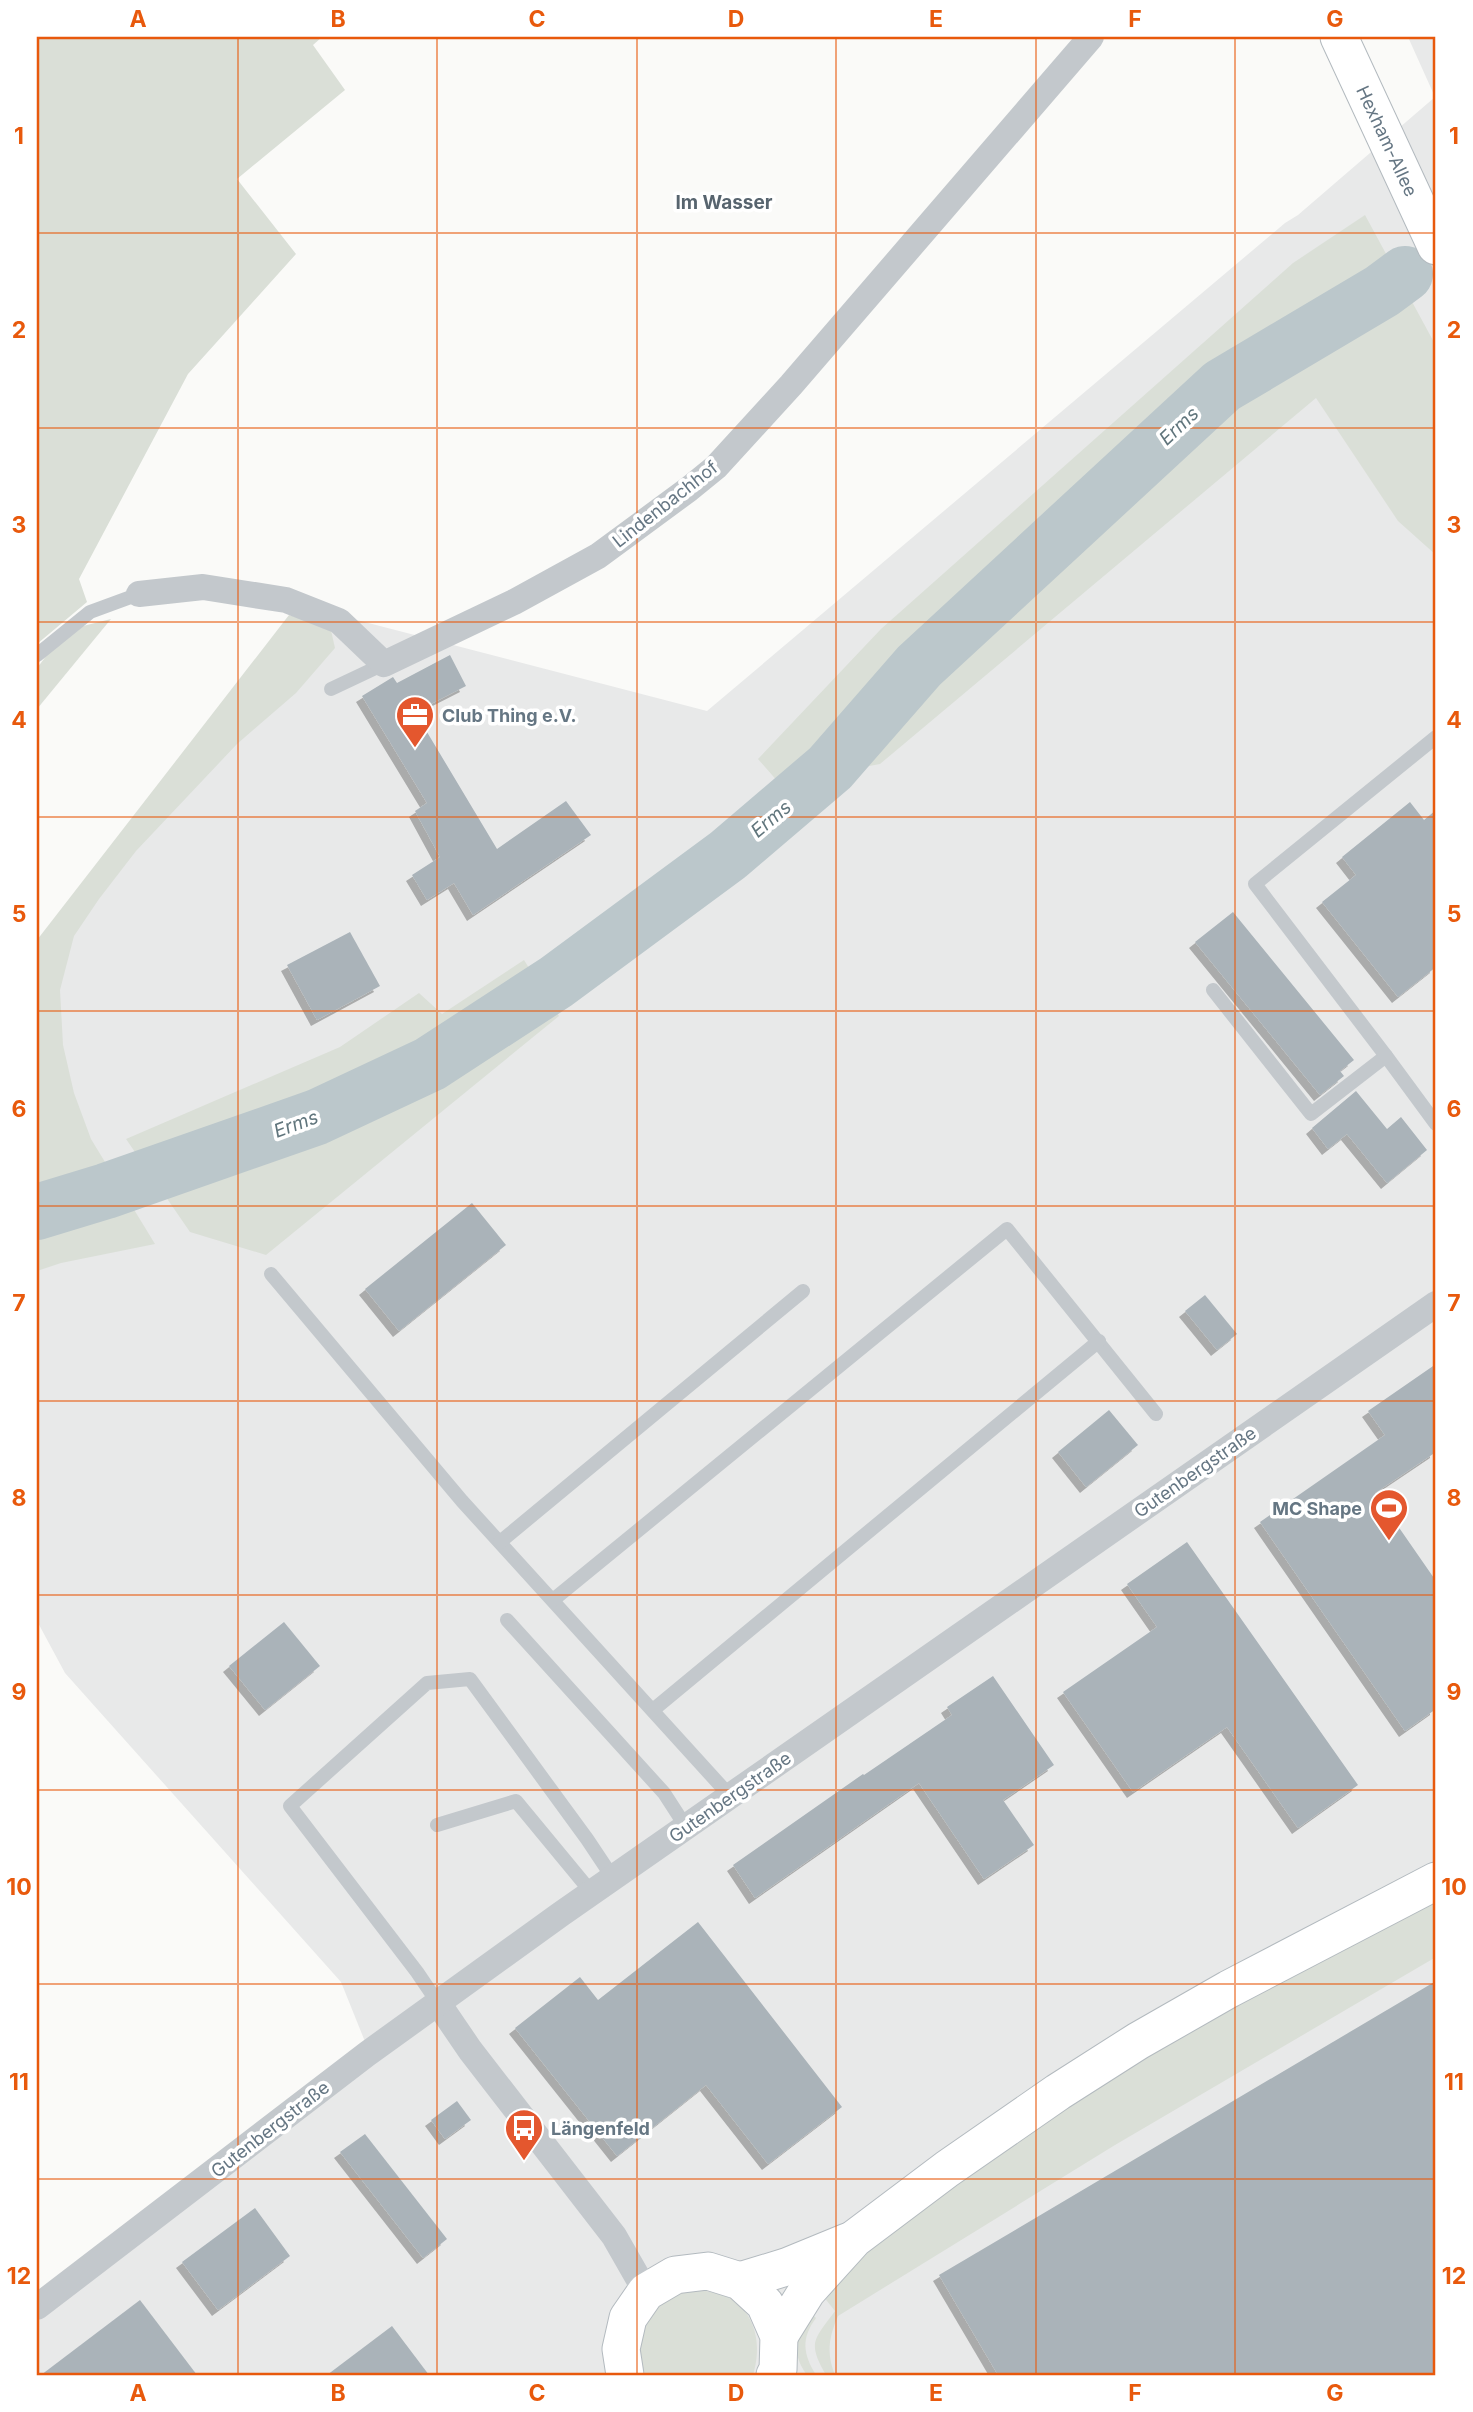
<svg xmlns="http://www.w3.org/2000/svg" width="1473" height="2412" viewBox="0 0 1473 2412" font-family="Inter,sans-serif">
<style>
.built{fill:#e8e9e9}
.green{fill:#dadfd7}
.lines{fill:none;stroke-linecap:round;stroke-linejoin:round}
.river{stroke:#bbc7cb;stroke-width:56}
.building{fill:#aab3b9;filter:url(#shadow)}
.secondary-casing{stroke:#b3babf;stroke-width:39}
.lane{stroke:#c3c8cc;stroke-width:14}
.street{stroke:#c3c8cc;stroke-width:26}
.secondary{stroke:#fff;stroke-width:37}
.grid{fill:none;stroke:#e8590c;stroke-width:2;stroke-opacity:0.55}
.labels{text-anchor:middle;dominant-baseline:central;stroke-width:7;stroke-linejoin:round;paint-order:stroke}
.street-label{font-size:18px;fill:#657683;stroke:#fff}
.poi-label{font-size:18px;font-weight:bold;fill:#657683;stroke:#fff;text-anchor:start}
.neighbourhood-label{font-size:19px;font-weight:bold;fill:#57646e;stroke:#fff}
.water-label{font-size:19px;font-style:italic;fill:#60757c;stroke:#fff}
.neatline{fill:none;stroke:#e8590c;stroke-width:2.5}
.grid-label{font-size:23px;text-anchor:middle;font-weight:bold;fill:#e8590c}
</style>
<defs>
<filter id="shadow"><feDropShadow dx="-6" dy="6" stdDeviation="0" flood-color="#0004"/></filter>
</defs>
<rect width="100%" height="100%" fill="#fafaf8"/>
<polygon class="built" points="1408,37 1436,37 1436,2375 37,2375 37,2310 370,2054 341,1982 65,1673 37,1621 37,969 326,612 707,711 1285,223 1298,215 1435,97"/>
<g class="green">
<polygon points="37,37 322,37 313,45 345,90 237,179 296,254 188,374 79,579 87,602 37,644"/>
<polygon points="1365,215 1436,346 1436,555 1398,521 1316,398 880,764 779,783 758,759 881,629 1293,263"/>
<polygon points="289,615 330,626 335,648 296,693 237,744 136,851 99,899 74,936 60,990 63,1045 74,1093 91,1139 155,1244 61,1263 37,1271 37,940"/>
<polygon points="111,619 37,709 37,668 47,655 83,626"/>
<polygon points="524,960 559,1016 266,1255 190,1232 126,1139 340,1047 419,993 442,1014"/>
<path d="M 1436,1899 L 1436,1957 L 1115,2145 L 838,2316 C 829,2337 826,2353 835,2375 L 826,2375 C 807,2342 814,2340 835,2311 L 823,2296 L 894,2226 L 1047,2113 L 1222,2011 Z"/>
<path d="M 706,2291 C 713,2293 721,2294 728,2297 C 757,2313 762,2347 753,2375 L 646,2375 C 630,2344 650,2300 684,2292 C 691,2291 699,2291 706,2291 Z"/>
<path d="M 810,2312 L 816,2318 C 801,2338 803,2354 816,2375 L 807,2375 C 789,2351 799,2335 810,2312 Z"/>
</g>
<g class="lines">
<polyline class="river" points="37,1212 106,1191 317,1117 430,1064 556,982 728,855 830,768 919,666 1222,386 1382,291 1405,274"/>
</g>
<g class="building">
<polygon points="450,655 466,686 415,712 497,849 566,801 591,835 473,915 454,883 427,900 412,875 440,857 415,811 427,803 362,696 393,677 397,683"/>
<polygon points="1410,802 1424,820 1436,810 1436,967 1398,997 1322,902 1356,875 1342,857"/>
<polygon points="1233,912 1354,1060 1340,1071 1344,1076 1320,1095 1195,942"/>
<polygon points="350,932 380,986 317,1020 287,965"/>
<polygon points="1356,1091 1387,1129 1401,1117 1427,1150 1387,1183 1347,1134 1328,1149 1312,1128"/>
<polygon points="472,1203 506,1245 399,1331 365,1289"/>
<polygon points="1205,1295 1237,1334 1217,1350 1185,1311"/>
<polygon points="1436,1364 1436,1452 1375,1493 1436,1581 1436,1709 1405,1731 1260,1522 1385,1435 1368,1411"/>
<polygon points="1109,1410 1138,1445 1086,1487 1058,1452"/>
<polygon points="1187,1542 1358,1785 1298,1828 1227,1727 1133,1792 1063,1692 1157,1627 1127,1584"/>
<polygon points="284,1622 320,1666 265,1710 229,1666"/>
<polygon points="993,1676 1054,1765 1003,1800 1034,1845 984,1879 919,1783 755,1898 733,1865 863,1774 864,1775 952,1715 947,1707"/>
<polygon points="698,1922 842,2107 768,2164 706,2085 617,2156 515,2028 580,1977 598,2000"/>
<polygon points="1436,1981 1436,2375 998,2375 939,2275"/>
<polygon points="457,2101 471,2120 445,2139 431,2120"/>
<polygon points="365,2134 447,2239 423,2258 340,2152"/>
<polygon points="255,2208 290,2256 218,2310 182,2262"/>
<polygon points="140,2300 197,2375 41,2375"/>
<polygon points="392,2326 429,2375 327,2375"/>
</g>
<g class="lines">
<defs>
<g id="secondary">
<polyline points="1339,37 1436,246"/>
<polyline points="740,2281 786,2267 847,2242"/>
<polyline points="779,2336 807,2291 854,2239 947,2169 1058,2092 1138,2041 1229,1989 1436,1881"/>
<polyline points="625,2375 621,2349 628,2318 646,2292 675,2275 708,2271 740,2281 765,2304 779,2336 778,2370 775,2375"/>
</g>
</defs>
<use href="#secondary" class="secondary-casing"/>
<g class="lane">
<polyline points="37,655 90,612 139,594"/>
<polyline points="331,689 384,664"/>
<polyline points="1213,990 1311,1114 1386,1056 1436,1124"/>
<polyline points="1386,1056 1255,884 1436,737"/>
<polyline points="271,1274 462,1501 730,1796"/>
<polyline points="500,1542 803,1291"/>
<polyline points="553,1600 1007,1229 1156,1414"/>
<polyline points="507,1620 664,1793 686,1827"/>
<polyline points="653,1710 1099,1341"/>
<polyline points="437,1825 516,1801 592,1893"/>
<polyline points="438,2003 417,1972 290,1806 427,1683 470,1679 587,1839 613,1878"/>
</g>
<g class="street">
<polyline points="139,594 203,587 286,600 339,621 384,664 514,602 598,556 689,489 716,467 791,385 1091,37"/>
<polyline points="438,2003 470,2050 614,2236 646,2292"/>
<polyline points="37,2307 367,2054 561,1914 1436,1304"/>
</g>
<use href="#secondary" class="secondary"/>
</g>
<path class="grid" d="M 238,37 L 238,2375M 437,37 L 437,2375M 637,37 L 637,2375M 836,37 L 836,2375M 1036,37 L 1036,2375M 1235,37 L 1235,2375M 37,233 L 1436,233M 37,428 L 1436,428M 37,622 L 1436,622M 37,817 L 1436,817M 37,1011 L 1436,1011M 37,1206 L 1436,1206M 37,1401 L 1436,1401M 37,1595 L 1436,1595M 37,1790 L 1436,1790M 37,1984 L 1436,1984M 37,2179 L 1436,2179"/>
<defs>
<symbol id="office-pin" viewBox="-11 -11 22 30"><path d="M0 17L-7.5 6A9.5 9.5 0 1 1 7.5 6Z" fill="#e4572e" stroke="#fff"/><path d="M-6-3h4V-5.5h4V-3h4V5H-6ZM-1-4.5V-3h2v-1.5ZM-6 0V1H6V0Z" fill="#fff"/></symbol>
<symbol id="stadium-pin" viewBox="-11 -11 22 30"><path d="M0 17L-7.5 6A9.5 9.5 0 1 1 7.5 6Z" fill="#e4572e" stroke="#fff"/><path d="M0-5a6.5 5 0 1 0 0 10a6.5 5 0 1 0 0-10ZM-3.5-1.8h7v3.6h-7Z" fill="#fff"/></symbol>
<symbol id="bus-pin" viewBox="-11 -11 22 30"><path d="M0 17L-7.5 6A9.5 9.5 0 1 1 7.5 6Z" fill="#e4572e" stroke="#fff"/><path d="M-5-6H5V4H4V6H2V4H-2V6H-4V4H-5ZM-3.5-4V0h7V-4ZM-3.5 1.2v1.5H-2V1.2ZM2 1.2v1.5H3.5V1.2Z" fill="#fff"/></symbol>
</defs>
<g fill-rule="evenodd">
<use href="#office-pin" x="393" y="693" width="44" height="60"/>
<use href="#stadium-pin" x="1367" y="1486" width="44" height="60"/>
<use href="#bus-pin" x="502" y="2106" width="44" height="60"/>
</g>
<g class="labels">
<g class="street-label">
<text transform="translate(1387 141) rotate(65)">Hexham-Allee</text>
<text transform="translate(665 504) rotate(-38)">Lindenbachhof</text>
<text transform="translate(1195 1472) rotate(-35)">Gutenbergstraße</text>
<text transform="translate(730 1797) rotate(-35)">Gutenbergstraße</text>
<text transform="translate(270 2129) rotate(-38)">Gutenbergstraße</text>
</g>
<g class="poi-label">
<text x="442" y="715">Club Thing e.V.</text>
<text x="1362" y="1508" text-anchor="end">MC Shape</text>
<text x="551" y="2128">Längenfeld</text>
</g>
<g class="neighbourhood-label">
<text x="724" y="202">Im Wasser</text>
</g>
<g class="water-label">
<text transform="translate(1179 426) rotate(-43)">Erms</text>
<text transform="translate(771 819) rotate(-40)">Erms</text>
<text transform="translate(296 1124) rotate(-20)">Erms</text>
</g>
</g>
<rect width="1473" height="2412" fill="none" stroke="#ffffff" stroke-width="77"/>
<rect x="38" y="38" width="1396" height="2336" class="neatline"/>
<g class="grid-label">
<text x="138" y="27">A</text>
<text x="338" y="27">B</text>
<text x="537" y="27">C</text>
<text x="736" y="27">D</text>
<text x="936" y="27">E</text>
<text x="1135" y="27">F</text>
<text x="1335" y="27">G</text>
<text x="19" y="144">1</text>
<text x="1454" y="144">1</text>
<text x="19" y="338">2</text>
<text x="1454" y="338">2</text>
<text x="19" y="533">3</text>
<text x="1454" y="533">3</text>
<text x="19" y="728">4</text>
<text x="1454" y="728">4</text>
<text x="19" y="922">5</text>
<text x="1454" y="922">5</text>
<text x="19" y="1117">6</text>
<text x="1454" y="1117">6</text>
<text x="19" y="1311">7</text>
<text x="1454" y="1311">7</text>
<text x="19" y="1506">8</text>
<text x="1454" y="1506">8</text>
<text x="19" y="1700">9</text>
<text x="1454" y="1700">9</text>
<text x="19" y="1895">10</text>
<text x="1454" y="1895">10</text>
<text x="19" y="2090">11</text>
<text x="1454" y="2090">11</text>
<text x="19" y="2284">12</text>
<text x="1454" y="2284">12</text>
<text x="138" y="2401">A</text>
<text x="338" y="2401">B</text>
<text x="537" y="2401">C</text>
<text x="736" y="2401">D</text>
<text x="936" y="2401">E</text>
<text x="1135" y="2401">F</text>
<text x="1335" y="2401">G</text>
</g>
</svg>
